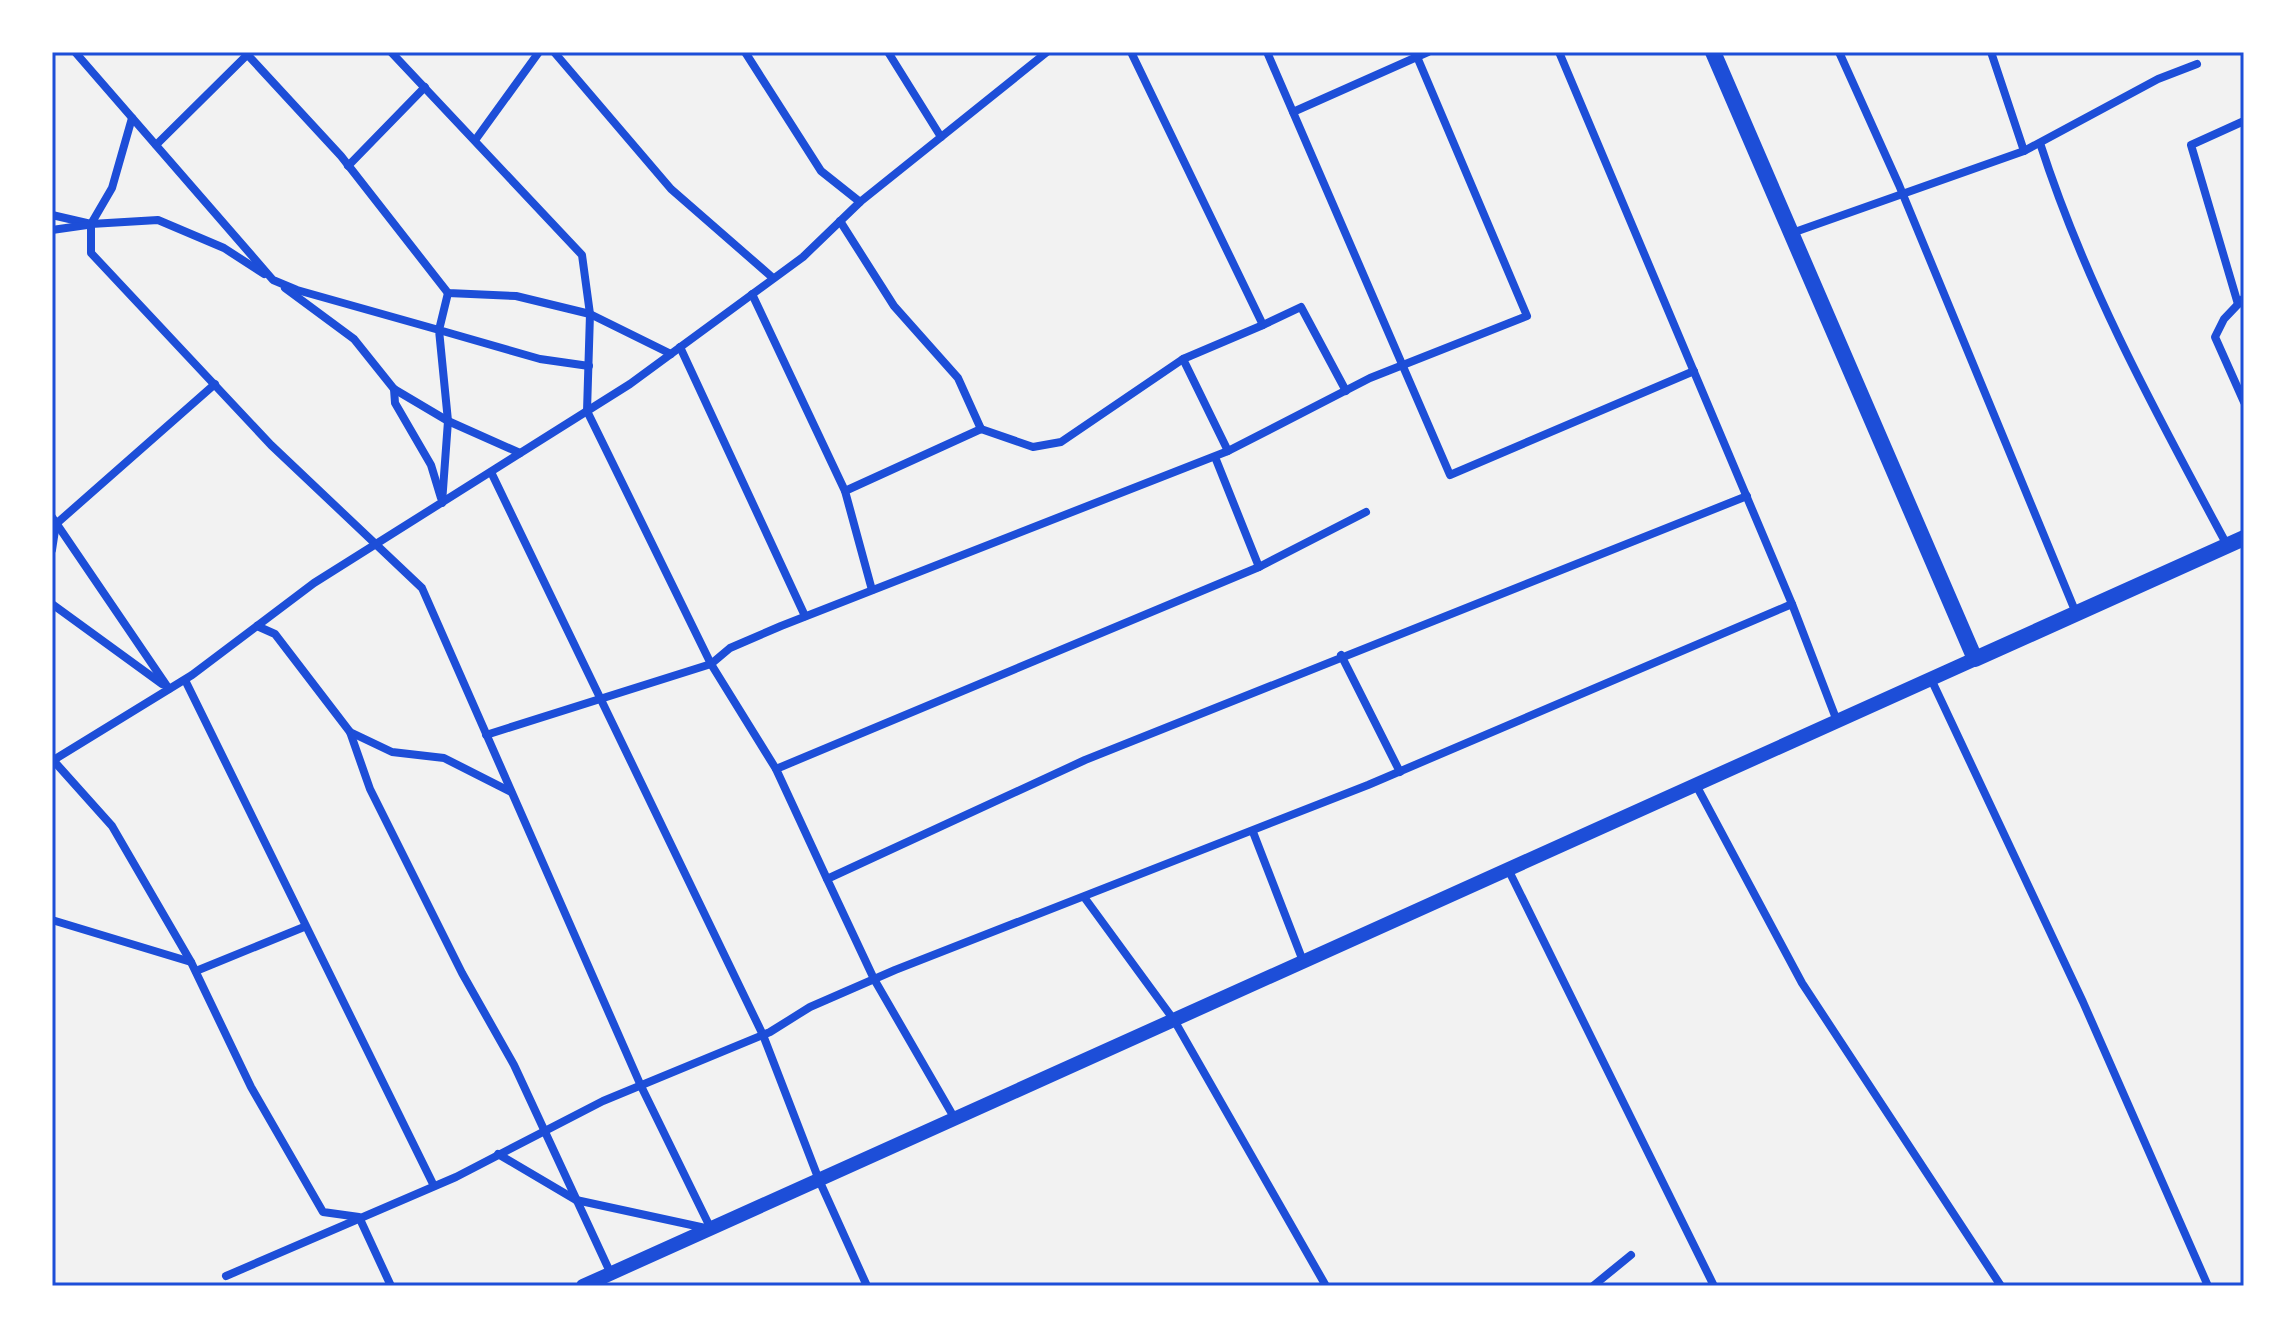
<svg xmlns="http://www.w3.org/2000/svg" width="2296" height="1338" viewBox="0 0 2296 1338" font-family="'Fira Sans Condensed',sans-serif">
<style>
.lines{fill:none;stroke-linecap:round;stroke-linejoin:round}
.minor{stroke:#1d4ed8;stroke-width:8}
.tertiary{stroke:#1d4ed8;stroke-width:14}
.secondary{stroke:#1d4ed8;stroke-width:16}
.neatline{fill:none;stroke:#1d4ed8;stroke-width:3}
</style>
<rect width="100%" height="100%" fill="#f2f2f2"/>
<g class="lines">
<g class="minor">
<polyline points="75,52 273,280 297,290 439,330 448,421 442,503"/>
<polyline points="245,52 341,156 448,293 516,296 590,314 587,411 711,664 776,769"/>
<polyline points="391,52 582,255 590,314 671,354"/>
<polyline points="554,52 671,189 773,278"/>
<polyline points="745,52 821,171 860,202"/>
<polyline points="888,52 941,137"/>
<polyline points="1131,52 1263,325 1301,307 1346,391"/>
<polyline points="1267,52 1450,475 1694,371"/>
<polyline points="1559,52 1792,604"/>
<polyline points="1839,52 1899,185 2076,613"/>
<polyline points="1991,52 2024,151"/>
<polyline points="1293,112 1428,52"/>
<polyline points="132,118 112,188 91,224 91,253 271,445 422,588 641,1086 711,1229"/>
<polyline points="476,139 539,52"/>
<path d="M 2040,143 C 2086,286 2156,413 2227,545"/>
<polyline points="156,145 249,53"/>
<polyline points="348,166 425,87"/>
<polyline points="52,215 91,224 158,220 224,248 264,274"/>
<polyline points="840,221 894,306 958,378 981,429"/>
<polyline points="52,230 87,225"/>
<polyline points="1792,233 2024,151 2158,79 2197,64"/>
<polyline points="285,288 354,339 394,389 448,421 520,453"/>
<polyline points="448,293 439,330 540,359 589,366"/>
<polyline points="752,294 845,491 981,429 1033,447 1061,442 1183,359"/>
<polyline points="2244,298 2224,319 2215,337 2244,402"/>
<polyline points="2238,304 2191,145 2244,121"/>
<polyline points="680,347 805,616"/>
<polyline points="394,389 395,403 431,465 441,498"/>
<polyline points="1228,451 1183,359 1263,325"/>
<polyline points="1215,457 1259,567 1366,512"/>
<polyline points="491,472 763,1035 819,1180 867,1286"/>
<polyline points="845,491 872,590"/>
<polyline points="52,517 169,689"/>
<polyline points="52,550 56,524 215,384"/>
<polyline points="52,604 162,684"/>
<polyline points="257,626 275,634 350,732 392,752 444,758 511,792"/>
<polyline points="1341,655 1400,772"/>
<polyline points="1931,679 2083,1002 2208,1286"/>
<polyline points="185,680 434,1186"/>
<polyline points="350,732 370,789 462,973 514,1065 611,1274"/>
<polyline points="486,735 711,664 730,648 781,626 1228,451 1370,378 1527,316 1415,52"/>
<polyline points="53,760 112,826 191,962"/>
<polyline points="52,761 192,675 314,583 630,384 803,257 860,202 1047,52"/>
<polyline points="1696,785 1802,983 2001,1286"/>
<polyline points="1253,832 1303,961"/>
<polyline points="1508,869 1714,1286"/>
<polyline points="827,879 776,769 1259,567"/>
<polyline points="1084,897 1174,1020 1326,1286"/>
<polyline points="52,920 191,962 251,1087 323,1212 359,1217 391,1286"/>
<polyline points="196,971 304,927"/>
<polyline points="955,1119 874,979 827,879 1085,760 1747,496"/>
<polyline points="498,1154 576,1200 710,1229"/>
<polyline points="226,1276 456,1177 603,1101 770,1032 810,1007 895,970 1368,785 1792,604 1837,721"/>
<polyline points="1593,1286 1631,1255"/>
</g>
<polyline class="tertiary" points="583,1286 1975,659"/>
<polyline class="secondary" points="1713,52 1975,659 2244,538"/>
</g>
<rect width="2296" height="1338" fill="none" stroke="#ffffff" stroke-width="108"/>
<rect x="54" y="54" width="2188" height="1230" class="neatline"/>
</svg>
